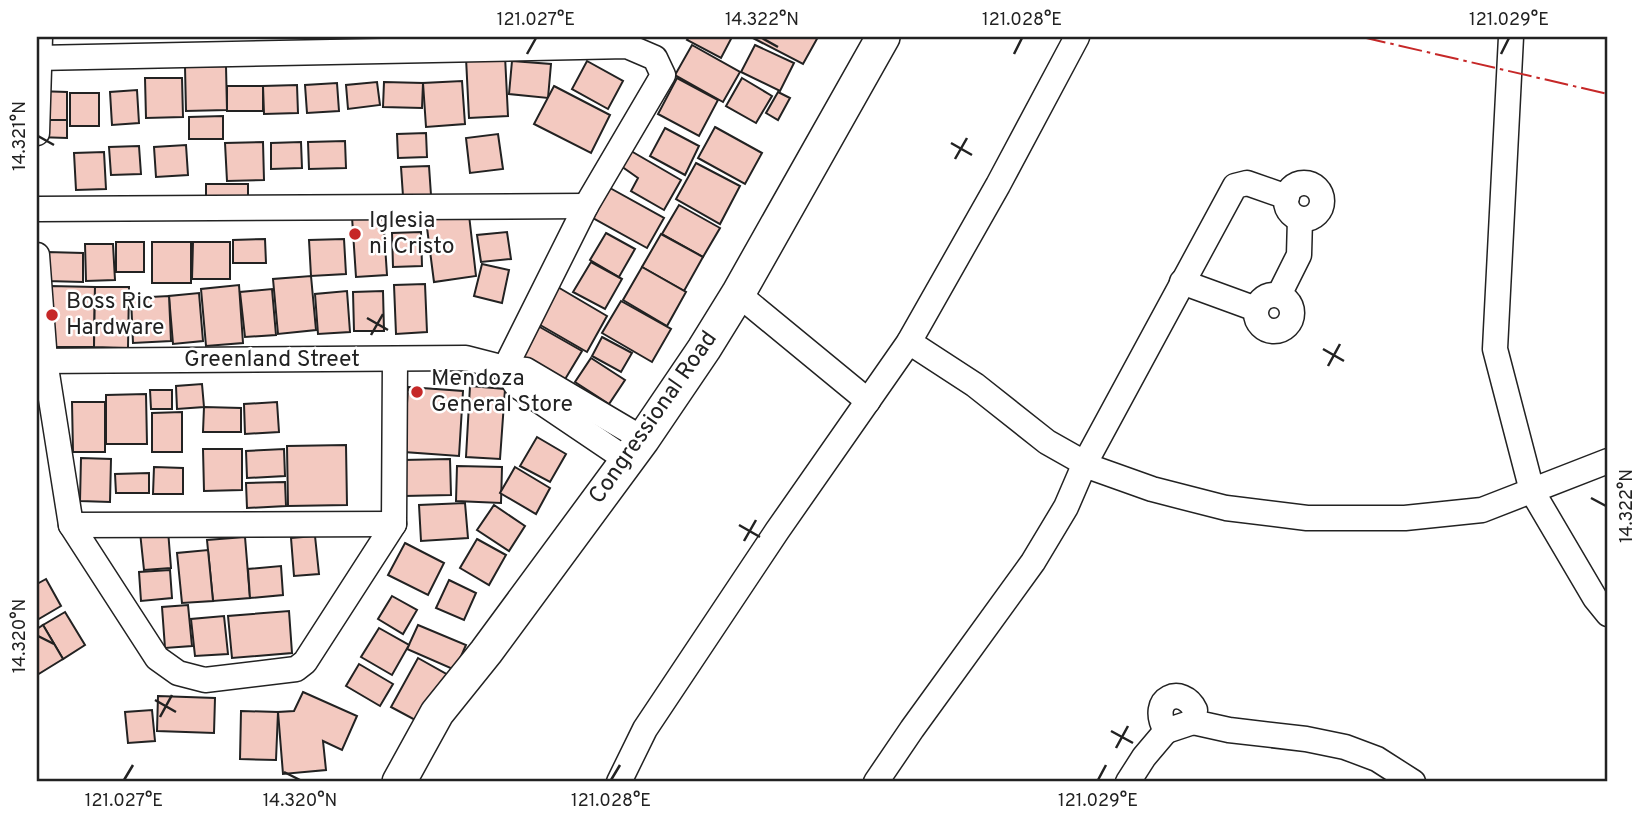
<svg xmlns="http://www.w3.org/2000/svg" width="1645" height="819" viewBox="0 0 1645 819" font-family="Overpass,sans-serif">
<style>
.building{fill:#f3c9c0;stroke:#222;stroke-width:2}
.lines{fill:none;stroke-linecap:round;stroke-linejoin:round}
.minor-casing{stroke:#222;stroke-width:27}
.secondary-casing{stroke:#222;stroke-width:36}
.minor{stroke:#fff;stroke-width:24}
.secondary{stroke:#fff;stroke-width:33}
.power{stroke:#c62828;stroke-width:2;stroke-dasharray:24 5 3.5 5;stroke-linecap:butt}
.ticks{fill:none;stroke:#222;stroke-width:2.5}
.poi-dot{fill:#c62828;stroke:#fff;stroke-width:2.5}
.labels{text-anchor:middle;dominant-baseline:central;stroke-width:5;stroke-linejoin:round;paint-order:stroke}
.poi-label{font-size:23px;fill:#222;stroke:#fff;text-anchor:start}
.street-label{font-size:23px;fill:#222;stroke:#fff}
.neatline{fill:none;stroke:#222;stroke-width:2.5}
.ticks-label{font-size:18px;text-anchor:middle;fill:#222}
</style>
<rect width="100%" height="100%" fill="#fff"/>
<g class="building">
<polygon points="689,37 732,37 721,58 687,40"/>
<polygon points="751,37 818,37 803,64"/>
<polygon points="692,45 740,72 723,102 675,75"/>
<polygon points="755,45 794,63 780,91 741,72"/>
<polygon points="505,56 508,116 469,118 466,58"/>
<polygon points="512,61 551,64 548,98 509,94"/>
<polygon points="587,61 623,81 608,109 572,89"/>
<polygon points="226,66 227,110 186,111 185,67"/>
<polygon points="145,78 182,78 183,117 146,118"/>
<polygon points="677,78 718,100 699,136 658,114"/>
<polygon points="742,78 772,96 756,123 726,106"/>
<polygon points="462,81 465,124 426,127 423,83"/>
<polygon points="377,82 380,105 348,109 346,85"/>
<polygon points="384,82 423,83 422,108 383,107"/>
<polygon points="337,83 339,111 307,113 305,85"/>
<polygon points="297,85 298,113 264,114 263,86"/>
<rect x="227" y="86" width="36" height="25"/>
<polygon points="554,86 610,115 591,153 534,124"/>
<polygon points="137,90 139,123 112,125 110,92"/>
<polygon points="37,91 67,92 67,120 37,120"/>
<polygon points="778,92 790,98 778,120 766,113"/>
<rect x="70" y="93" width="29" height="33"/>
<polygon points="223,116 223,139 189,139 189,117"/>
<polygon points="37,120 67,120 67,138 37,137"/>
<polygon points="715,127 762,153 745,184 698,158"/>
<polygon points="665,128 699,146 685,175 650,156"/>
<polygon points="426,133 427,157 398,158 397,134"/>
<polygon points="498,134 503,169 470,173 466,138"/>
<polygon points="345,141 346,168 309,169 308,142"/>
<polygon points="263,142 264,180 227,181 225,143"/>
<polygon points="301,142 302,168 271,169 271,143"/>
<polygon points="186,145 188,175 156,177 154,147"/>
<polygon points="139,146 141,174 111,175 109,147"/>
<polygon points="631,151 681,180 664,210 631,191 638,178 621,166"/>
<polygon points="104,152 106,189 76,190 74,153"/>
<polygon points="696,163 740,186 720,224 676,199"/>
<polygon points="429,166 431,195 403,196 401,167"/>
<rect x="206" y="184" width="42" height="22"/>
<polygon points="610,188 664,218 647,248 593,218"/>
<polygon points="679,205 720,228 703,257 662,234"/>
<polygon points="383,215 387,275 356,277 352,217"/>
<polygon points="469,215 476,276 434,282 426,220"/>
<polygon points="421,232 422,266 393,267 392,233"/>
<polygon points="507,232 511,259 481,262 477,235"/>
<polygon points="606,233 635,249 619,277 590,260"/>
<polygon points="661,234 703,257 684,291 642,267"/>
<polygon points="265,239 266,263 233,263 233,240"/>
<polygon points="344,239 346,274 311,276 309,240"/>
<rect x="116" y="242" width="28" height="30"/>
<rect x="152" y="242" width="39" height="41"/>
<polygon points="193,242 230,242 230,279 192,279"/>
<polygon points="85,244 113,244 115,280 86,281"/>
<polygon points="47,252 83,253 83,282 47,281"/>
<polygon points="591,262 622,279 605,309 573,292"/>
<polygon points="482,264 509,270 502,303 474,296"/>
<polygon points="642,267 686,292 667,326 623,300"/>
<polygon points="311,276 316,330 278,334 273,279"/>
<polygon points="425,284 427,332 396,334 394,285"/>
<polygon points="239,285 243,343 206,346 201,289"/>
<polygon points="50,286 95,287 94,347 48,347"/>
<polygon points="556,286 607,316 587,352 535,322"/>
<polygon points="95,287 129,287 128,348 94,347"/>
<polygon points="272,289 276,335 245,337 240,292"/>
<polygon points="347,291 350,332 318,334 315,294"/>
<polygon points="383,291 384,331 354,331 353,292"/>
<polygon points="199,293 203,341 173,344 169,296"/>
<polygon points="169,296 171,341 133,343 131,298"/>
<polygon points="621,301 671,329 652,362 602,333"/>
<polygon points="538,326 582,351 564,381 520,356"/>
<polygon points="602,337 632,353 621,372 592,356"/>
<polygon points="591,358 625,380 609,404 575,382"/>
<polygon points="202,384 204,407 177,409 176,386"/>
<polygon points="470,386 505,389 500,459 466,457"/>
<polygon points="408,387 463,391 459,456 404,452"/>
<polygon points="150,390 172,390 172,409 151,409"/>
<polygon points="146,394 147,444 106,444 106,395"/>
<polygon points="72,402 105,402 105,452 73,452"/>
<polygon points="277,402 279,432 245,434 244,404"/>
<polygon points="204,407 241,408 241,432 203,432"/>
<polygon points="182,412 182,452 152,452 152,413"/>
<polygon points="537,437 566,454 550,482 520,466"/>
<polygon points="346,445 347,505 288,506 287,446"/>
<polygon points="203,449 242,449 242,490 204,491"/>
<polygon points="284,449 285,476 247,478 246,451"/>
<polygon points="81,458 111,459 110,502 80,501"/>
<polygon points="450,459 451,495 404,496 403,460"/>
<polygon points="457,466 502,467 501,503 456,501"/>
<polygon points="154,467 183,468 183,494 153,494"/>
<polygon points="515,467 550,488 536,514 500,493"/>
<polygon points="149,473 149,493 116,493 115,474"/>
<polygon points="285,482 286,506 247,508 246,483"/>
<polygon points="465,503 468,538 421,541 419,505"/>
<polygon points="494,505 525,526 509,551 477,530"/>
<polygon points="168,530 171,568 144,570 140,532"/>
<polygon points="315,536 319,574 294,576 291,538"/>
<polygon points="245,537 250,598 213,601 207,540"/>
<polygon points="477,539 506,555 489,585 460,568"/>
<polygon points="405,543 444,563 428,595 388,575"/>
<polygon points="208,550 213,601 182,603 177,553"/>
<polygon points="281,566 283,595 250,598 248,569"/>
<polygon points="170,570 172,598 141,601 139,572"/>
<polygon points="46,579 61,606 37,620 37,584"/>
<polygon points="449,580 476,593 464,620 436,608"/>
<polygon points="392,596 417,610 403,634 378,619"/>
<polygon points="188,605 192,646 165,648 162,607"/>
<polygon points="289,611 292,653 232,658 228,616"/>
<polygon points="65,612 85,645 63,659 43,625"/>
<polygon points="224,616 228,654 195,656 191,619"/>
<polygon points="43,625 63,659 37,675 37,629"/>
<polygon points="418,625 466,645 455,670 407,649"/>
<polygon points="379,628 409,645 392,675 361,657"/>
<polygon points="418,658 457,680 430,728 391,707"/>
<polygon points="359,664 393,684 380,706 346,686"/>
<polygon points="303,692 357,716 342,750 323,741 326,770 283,774 278,712 294,711"/>
<polygon points="158,696 215,698 214,733 157,731"/>
<polygon points="152,710 155,741 128,743 125,712"/>
<polygon points="241,711 278,712 276,760 240,759"/>
</g>
<g class="lines">
<defs>
<g id="minor">
<polyline points="1511,37 1495,349 1532,491 1595,598 1608,614"/>
<polyline points="37,58 627,46 655,58 663,75 586,206 505,368"/>
<polyline points="37,133 40,37"/>
<circle cx="1304" cy="201" r="18"/>
<polyline points="37,209 586,206"/>
<polyline points="37,255 45,361 71,525 157,658 178,673 205,680 296,669 305,662 394,524 395,360"/>
<polyline points="1182,282 1256,309"/>
<polyline points="738,294 868,401"/>
<polyline points="1279,295 1299,255 1300,219"/>
<circle cx="1274" cy="313" r="18"/>
<polyline points="909,342 975,385 1047,442 1093,468 1152,489 1226,508 1307,518 1405,518 1482,510 1608,461"/>
<polyline points="37,361 466,358 505,368 526,370 643,439"/>
<polyline points="505,368 516,385 627,460"/>
<polyline points="71,525 394,524"/>
<path d="M 1193,722 L 1195,710 C 1183,684 1147,697 1166,731 L 1193,722 L 1229,730 L 1306,739 L 1345,747 L 1377,759 L 1413,782"/>
<polyline points="619,782 645,729 777,531 909,342 998,185 1077,37"/>
<polyline points="876,782 912,729 1033,562 1066,507 1085,463 1235,186 1247,183 1287,197"/>
<polyline points="1128,782 1144,757 1166,731"/>
</g>
<polyline id="secondary" points="399,782 437,713 486,652 643,439 704,349 738,294 883,37"/>
</defs>
<use href="#minor" class="minor-casing"/>
<use href="#secondary" class="secondary-casing"/>
<use href="#minor" class="minor"/>
<use href="#secondary" class="secondary"/>
<polyline class="power" points="1362,37 1608,94"/>
</g>
<path class="ticks" d="M 762,38 L 778,47M 527,54 L 536,38M 1014,54 L 1022,38M 1501,54 L 1509,38M 38,136 L 54,145M 951,143 L 972,155M 955,159 L 967,138M 367,318 L 388,330M 371,335 L 383,314M 1323,349 L 1344,361M 1328,366 L 1340,344M 1591,498 L 1606,506M 739,525 L 760,537M 744,541 L 756,520M 38,636 L 54,644M 155,700 L 176,712M 160,717 L 172,695M 1111,731 L 1133,743M 1116,748 L 1128,726M 284,772 L 300,780M 124,780 L 133,765M 611,780 L 620,765M 1098,780 L 1106,765"/>
<g class="poi-dot">
<circle cx="355" cy="234" r="7"/>
<circle cx="52" cy="315" r="7"/>
<circle cx="417" cy="392" r="7"/>
</g>
<g class="labels">
<g class="poi-label">
<text x="369" y="221">Iglesia<tspan x="369" dy="26">ni Cristo</tspan></text>
<text x="66" y="302">Boss Ric<tspan x="66" dy="26">Hardware</tspan></text>
<text x="431" y="379">Mendoza<tspan x="431" dy="26">General Store</tspan></text>
</g>
<g class="street-label">
<text x="272" y="360">Greenland Street</text>
<text transform="translate(654 418) rotate(-55)">Congressional Road</text>
</g>
</g>
<rect width="1645" height="819" fill="none" stroke="#ffffff" stroke-width="77"/>
<rect x="38" y="38" width="1568" height="742" class="neatline"/>
<g class="ticks-label">
<text x="536" y="25">121.027°E</text>
<text x="762" y="25">14.322°N</text>
<text x="1022" y="25">121.028°E</text>
<text x="1509" y="25">121.029°E</text>
<text transform="translate(19 136) rotate(-90)" y="6">14.321°N</text>
<text transform="translate(1626 506) rotate(-90)" y="6">14.322°N</text>
<text transform="translate(19 636) rotate(-90)" y="6">14.320°N</text>
<text x="124" y="806">121.027°E</text>
<text x="300" y="806">14.320°N</text>
<text x="611" y="806">121.028°E</text>
<text x="1098" y="806">121.029°E</text>
</g>
</svg>
